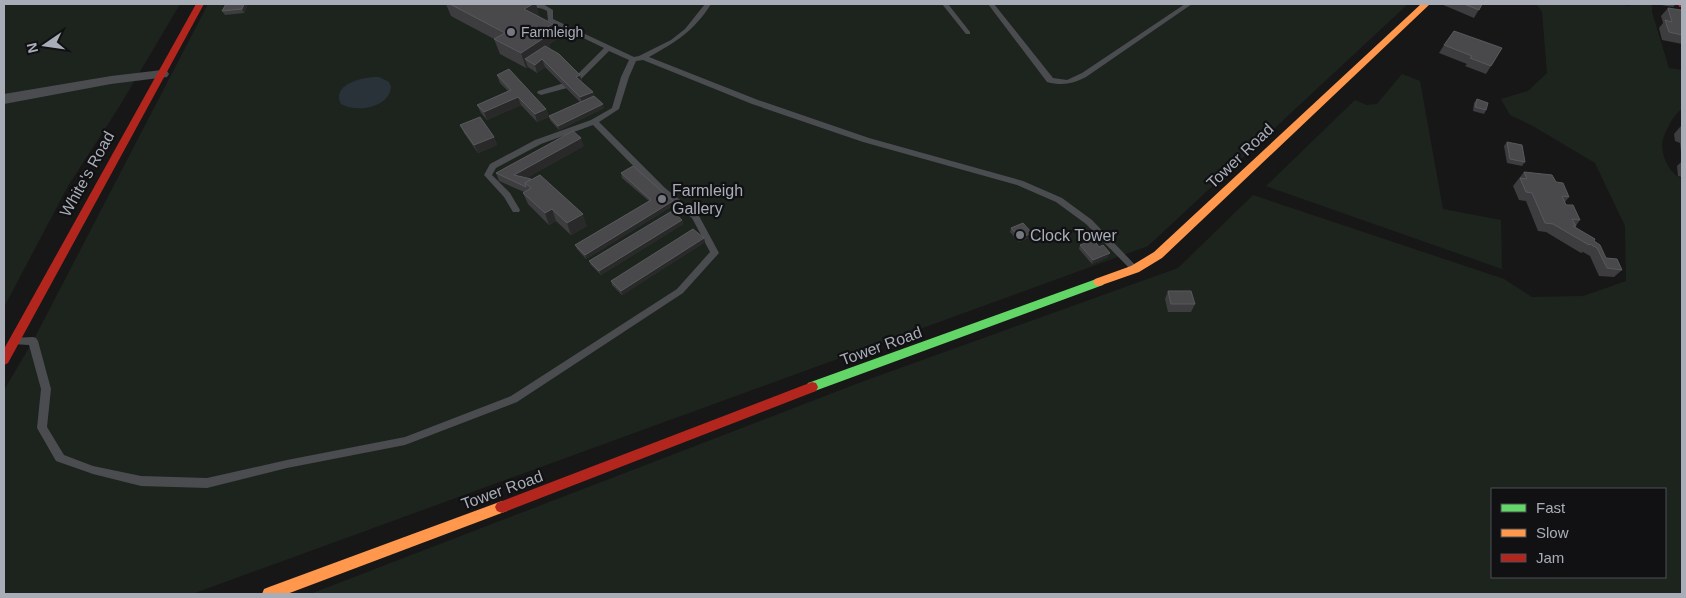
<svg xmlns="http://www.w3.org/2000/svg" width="1686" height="598" viewBox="0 0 1686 598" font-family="Arial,sans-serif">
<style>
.green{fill:#1d241e;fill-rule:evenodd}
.water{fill:#2a3239}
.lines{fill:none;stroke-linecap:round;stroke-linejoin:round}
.lane{fill:#4b4c50;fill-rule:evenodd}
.street{fill:#4b4c50;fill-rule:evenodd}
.fast{fill:#63d668;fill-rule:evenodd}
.slow{fill:#ff974d;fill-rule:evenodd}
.jam{fill:#b3261e;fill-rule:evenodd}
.wall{fill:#3d3d3f}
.shaded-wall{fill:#29292a}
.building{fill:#49494c;stroke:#58595d}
.poi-dot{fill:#757880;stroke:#111113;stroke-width:2}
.labels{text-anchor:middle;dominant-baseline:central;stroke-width:4.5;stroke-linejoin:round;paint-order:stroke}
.far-poi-label{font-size:14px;fill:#a8adb8;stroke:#111113;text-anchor:start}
.street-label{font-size:16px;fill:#a8adb8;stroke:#111113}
.poi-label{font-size:16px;fill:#a8adb8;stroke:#111113;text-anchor:start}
</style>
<rect width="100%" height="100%" fill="#171717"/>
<g class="green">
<polygon points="4,4 180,4 119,107 68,186 4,307"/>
<polygon points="208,4 1408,4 1148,246 192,594 4,594 4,390 33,341"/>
<path d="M 1536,4 L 1614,4 L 1629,6 L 1632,4 L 1652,4 L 1652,12 L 1669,68 L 1682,70 L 1682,109 C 1673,115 1667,128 1663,139 C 1659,151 1669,175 1682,178 L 1682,594 L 310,594 L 864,381 L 1178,268 L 1253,195 L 1504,279 L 1532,297 L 1583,296 L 1626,281 L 1625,226 L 1595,163 L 1531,125 L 1510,115 L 1501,99 L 1528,91 L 1547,73 L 1542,12 ZM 1492,489 L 1665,489 L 1665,577 L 1492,577 Z"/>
<polygon points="1402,74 1420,81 1443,209 1501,220 1502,269 1266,186 1355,100 1367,105 1377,104"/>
</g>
<path class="water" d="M 379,77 L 389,82 L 391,87 C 389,108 356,113 341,104 C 330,84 365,76 379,77 Z"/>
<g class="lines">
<g class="lane">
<path d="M 515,4 L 543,4 L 553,10 L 553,19 L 634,57 L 639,56 L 671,40 L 685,29 L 705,4 L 711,4 C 694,31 676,42 649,57 L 758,100 L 869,138 L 1023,181 L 1062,198 L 1092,220 L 1139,269 L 1138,271 L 1132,271 L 1086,224 L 1056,202 L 1017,185 L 863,142 L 752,104 L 643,60 L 636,61 L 629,77 L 619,109 L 599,122 L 665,188 L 698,214 L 719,253 L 683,293 L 517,402 L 405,445 L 287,468 L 207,488 L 141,486 L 93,474 L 56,461 L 37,428 L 41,389 L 29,345 L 12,344 L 10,341 L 12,338 L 33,337 L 36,338 L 38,341 L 51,389 L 47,427 L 64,455 L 93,466 L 141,476 L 207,478 L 287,460 L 405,437 L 511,396 L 677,289 L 710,252 L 692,218 L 659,192 L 593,125 L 541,144 L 496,168 L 492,175 L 510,193 L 520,210 L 519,212 L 513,212 L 504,197 L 484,175 L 490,164 L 535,140 L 591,120 L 612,108 L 621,77 L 629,60 L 609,51 L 579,81 L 575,81 L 575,77 L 604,48 L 548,21 L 547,11 C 536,4 526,13 515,4 Z"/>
<polygon points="942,4 948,4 970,32 970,34 966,34"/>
<path d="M 988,4 L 994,4 L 1053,78 L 1067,80 L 1082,73 L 1185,4 L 1192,4 L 1086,77 C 1073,84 1062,86 1047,82 Z"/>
<polygon points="561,84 567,84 568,86 567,88 541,95 537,93 538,91"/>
</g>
<polygon class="street" points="162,70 167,71 169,74 167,77 111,84 4,104 4,94 111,76"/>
<polygon class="fast" points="1099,278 1105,282 1103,285 812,392 808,391 806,387 808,383"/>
<g class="slow">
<polygon points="1421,4 1430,4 1162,258 1139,272 1099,286 1095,285 1093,282 1095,279 1131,266 1154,252"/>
<polygon points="502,501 507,503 509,507 507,511 287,594 262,594 264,589 269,587"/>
</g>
<g class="jam">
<polygon points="196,4 204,4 8,363 4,365 4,349"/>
<polygon points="1678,4 1682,4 1682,7 1679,7"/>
<polygon points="812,382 816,383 818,387 816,391 502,513 497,511 495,507 497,503"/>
</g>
</g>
<g class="wall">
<polygon points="248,4 244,13 225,15 222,11"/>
<polygon points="446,4 511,4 540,17 539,17 553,24 557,39 549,44 550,49 580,75 582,82 593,92 594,96 604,108 559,130 550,120 549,116 580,102 545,67 537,73 528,67 526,68 500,54 494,39 451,16"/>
<polygon points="1441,4 1482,4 1474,18"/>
<polygon points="1660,4 1676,4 1673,7 1661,5"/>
<polygon points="1668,8 1682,13 1682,44 1662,40 1659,28 1663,23 1661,16"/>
<polygon points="1444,45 1502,48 1486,74 1465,66 1467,64 1439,53"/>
<polygon points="497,75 546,109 549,117 537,122 521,105 487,120 481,113 477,105 508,91 500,83"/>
<polygon points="1477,99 1486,110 1484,114 1473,111 1474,103"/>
<polygon points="460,125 494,137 497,145 478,153 464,133"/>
<polygon points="1681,126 1682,126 1682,177 1678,176 1677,166 1682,161 1680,143 1675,141 1674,134"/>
<polygon points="1507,142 1525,162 1522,166 1507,163 1504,146"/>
<polygon points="584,146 526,178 587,226 571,235 556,221 549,225 528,204 523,193 524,192 499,181 496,173"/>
<polygon points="1524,172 1556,182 1569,197 1565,202 1566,205 1580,220 1575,227 1594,241 1606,258 1622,270 1614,277 1599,276 1590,256 1583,252 1581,253 1546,232 1538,231 1526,201 1519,200 1513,186"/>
<polygon points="621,173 673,201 674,205 586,259 577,249 575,245 649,201 622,178"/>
<polygon points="682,220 683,224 601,275 591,265 589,261"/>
<polygon points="1011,228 1031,237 1019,242 1010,232"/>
<polygon points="705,242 622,295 612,285 611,281"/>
<polygon points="1080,245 1108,257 1092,264 1079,249"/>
<polygon points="1168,291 1195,304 1191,312 1168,312 1165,299"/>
</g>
<g class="shaded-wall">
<polygon points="244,4 248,4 244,13 242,9"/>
<polygon points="533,4 536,4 540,17 528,24 524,9"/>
<polygon points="553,24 557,39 549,44 551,51 525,59 528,67 526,68 521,53 539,32"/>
<polygon points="542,59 545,67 537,73 535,65"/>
<polygon points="580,75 582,83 576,77"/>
<polygon points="593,92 596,100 583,105 580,97"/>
<polygon points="518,97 521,105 487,120 484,112"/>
<polygon points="603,104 604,108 559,130 558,126"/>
<polygon points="546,109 549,117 537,122 535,114"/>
<polygon points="494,137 497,145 478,153 474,145"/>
<polygon points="581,138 584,146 517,183 514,175"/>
<polygon points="673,201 674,205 586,259 585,255"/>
<polygon points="552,209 556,221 549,225 545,213"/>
<polygon points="583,214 587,226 571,235 567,223"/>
<polygon points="682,220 683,224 601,275 599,271"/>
<polygon points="1032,233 1031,237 1019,242 1020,238"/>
<polygon points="704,238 705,242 622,295 621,291"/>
<polygon points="1110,253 1108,257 1092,264 1093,260"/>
</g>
<g class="building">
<polygon points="226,4 244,4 242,9 222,11"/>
<polygon points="450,4 533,4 524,9 553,24 539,32 547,36 521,53 494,39 505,33"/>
<polygon points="1464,4 1482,4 1479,10"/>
<polygon points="1668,8 1681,10 1682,13 1682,35 1669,32 1665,20 1672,22"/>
<polygon points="1454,31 1502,48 1491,66 1470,58 1472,56 1444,45"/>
<polygon points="545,46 559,54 580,75 576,77 593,92 580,97 542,59 535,65 525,59"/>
<polygon points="509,69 546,109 535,114 518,97 484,112 477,105 511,90 497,75"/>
<polygon points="594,96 603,104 558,126 549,116"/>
<polygon points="1477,99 1488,103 1486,110 1475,107"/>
<polygon points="480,117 494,137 474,145 460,125"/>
<polygon points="573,131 581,138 514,175 531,179 525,183 526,187 496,173"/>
<polygon points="1507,142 1522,145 1525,162 1510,159"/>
<polygon points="633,166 673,201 585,255 575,245 651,200 621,173"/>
<polygon points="1524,172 1552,175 1556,182 1563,183 1569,197 1562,196 1566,205 1573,205 1580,220 1572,219 1576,226 1573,226 1595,239 1594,241 1600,245 1606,258 1617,259 1622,270 1607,268 1597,248 1590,244 1589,245 1553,224 1545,223 1532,193 1526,192 1520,178 1527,179"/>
<polygon points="540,175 583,214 567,223 552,209 545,213 523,193 531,188 525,183"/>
<polygon points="672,211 682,220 599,271 589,261"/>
<polygon points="1023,223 1032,233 1020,238 1011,228"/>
<polygon points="693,229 704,238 621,291 611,281"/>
<polygon points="1094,240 1099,247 1103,245 1110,253 1093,260 1080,245"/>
<polygon points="1168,291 1191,291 1195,304 1171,304"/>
</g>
<g class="poi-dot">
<circle cx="511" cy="32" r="5"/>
<circle cx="662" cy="199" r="5"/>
<circle cx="1020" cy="235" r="5"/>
</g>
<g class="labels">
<g class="far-poi-label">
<text x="521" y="32">Farmleigh</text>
</g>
<g class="street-label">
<text transform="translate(1240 156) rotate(-44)">Tower Road</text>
<text transform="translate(87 174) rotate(-61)">White's Road</text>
<text transform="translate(881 346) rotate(-20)">Tower Road</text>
<text transform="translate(502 490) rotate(-20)">Tower Road</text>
</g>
<g class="poi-label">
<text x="672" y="190">Farmleigh<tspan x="672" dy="18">Gallery</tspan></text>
<text x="1030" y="235">Clock Tower</text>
</g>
</g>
<rect width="1686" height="598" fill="none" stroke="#a8adb8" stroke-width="10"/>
<rect x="1491" y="488" width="175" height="90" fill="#111113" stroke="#4d4f55"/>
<rect x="1501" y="504" width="25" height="8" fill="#63d668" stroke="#4d4f55"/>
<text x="1536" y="513" font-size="15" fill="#a8adb8">Fast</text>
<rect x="1501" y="529" width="25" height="8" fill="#ff974d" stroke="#4d4f55"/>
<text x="1536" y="538" font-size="15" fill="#a8adb8">Slow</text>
<rect x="1501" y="554" width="25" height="8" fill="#b3261e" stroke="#4d4f55"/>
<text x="1536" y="563" font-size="15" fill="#a8adb8">Jam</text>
<g transform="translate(45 45) rotate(257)" stroke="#111113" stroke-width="4" paint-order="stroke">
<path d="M0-4L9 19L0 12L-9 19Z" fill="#a8adb8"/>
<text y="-8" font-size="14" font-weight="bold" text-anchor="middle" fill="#a8adb8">N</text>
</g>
</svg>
